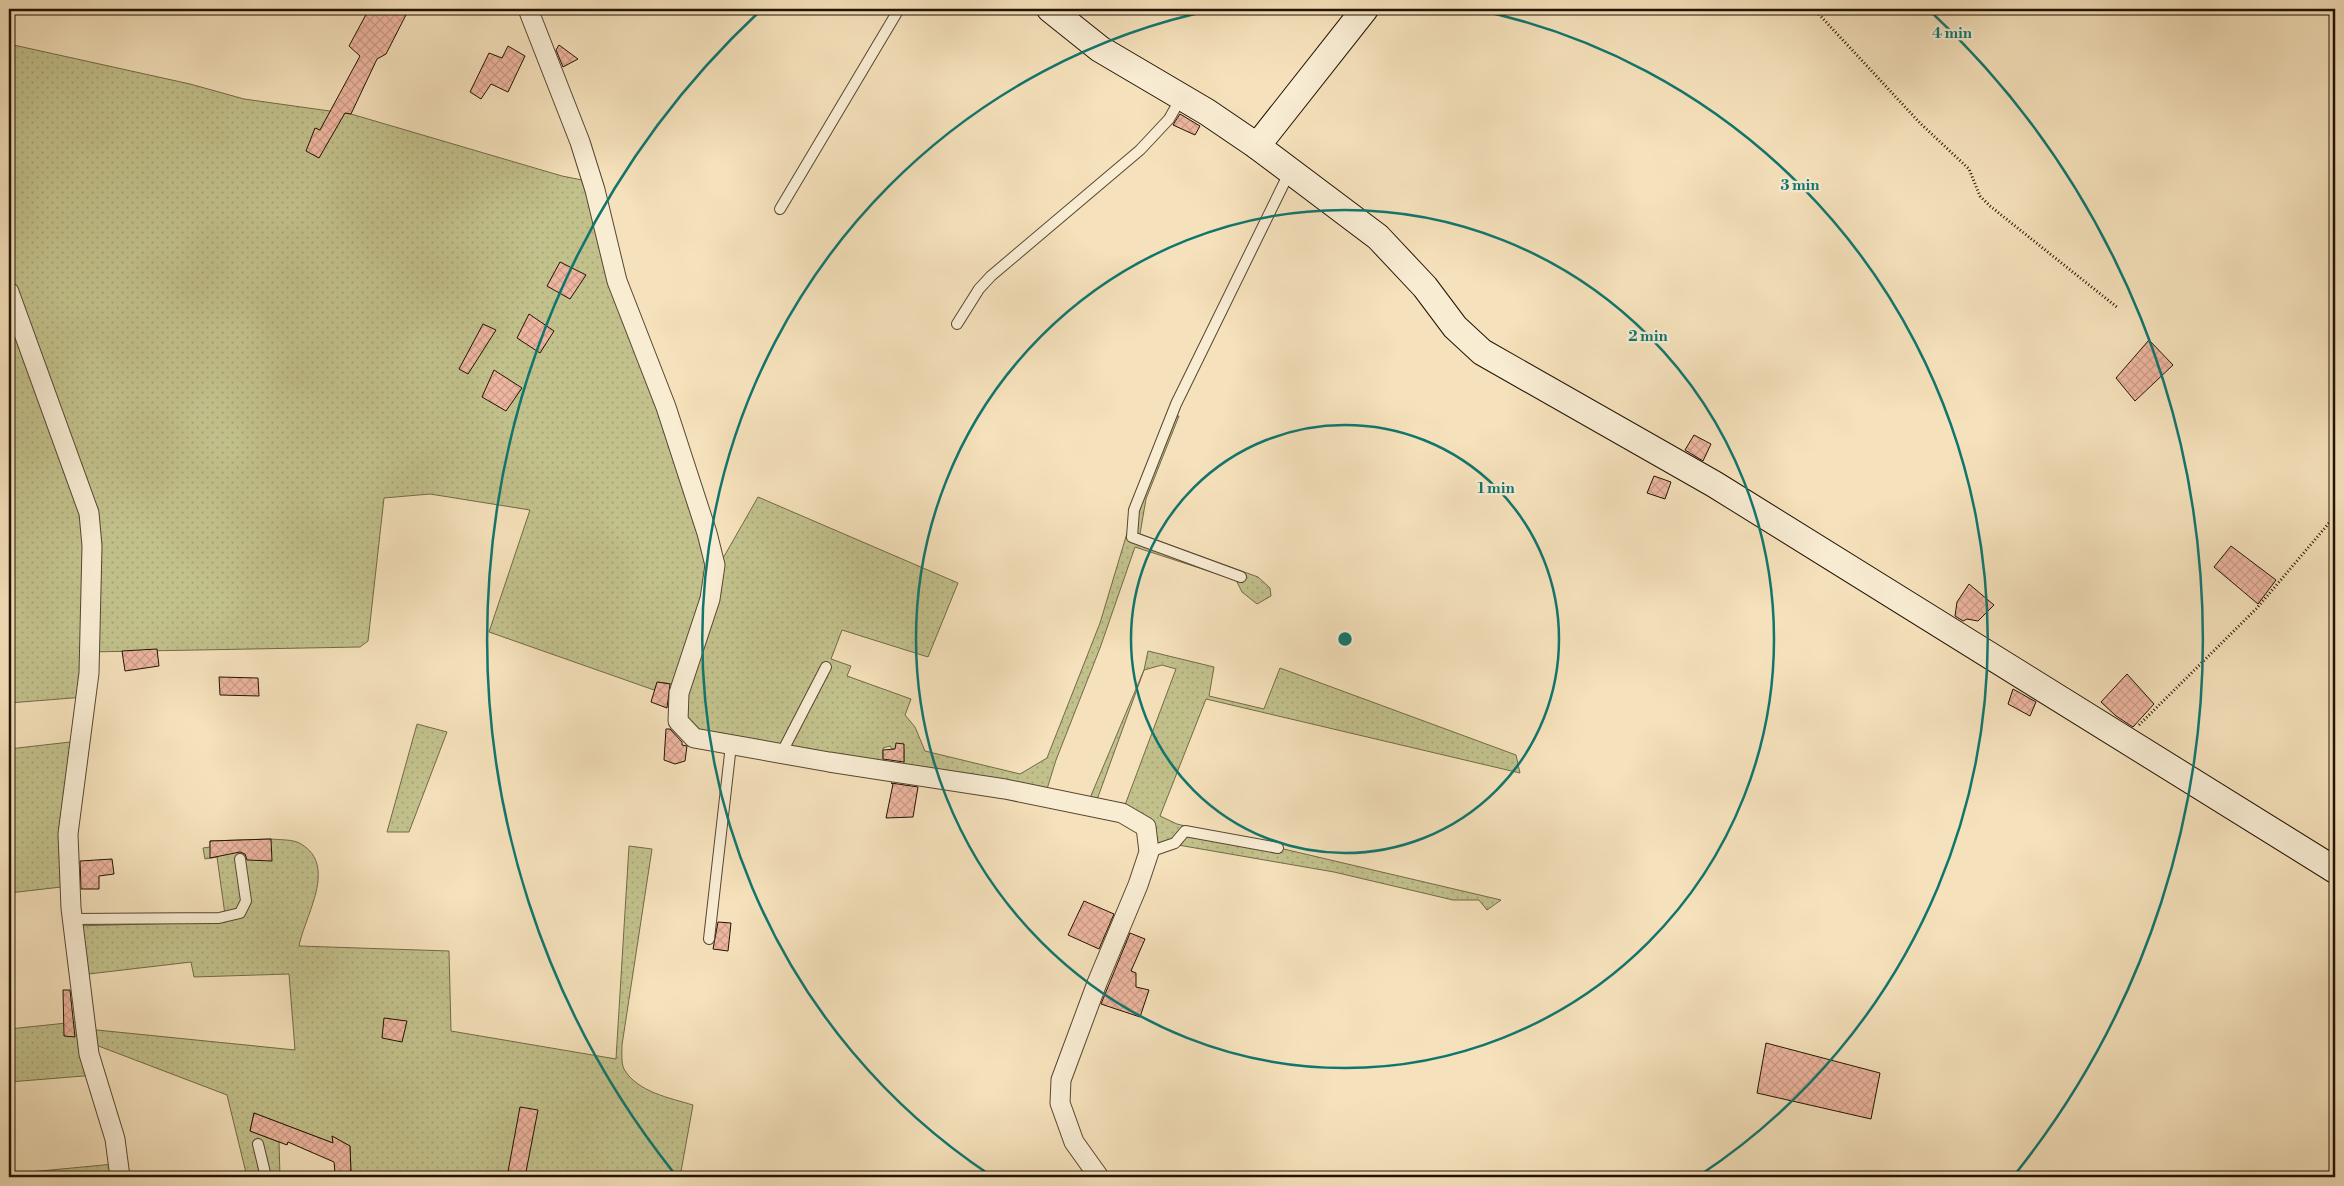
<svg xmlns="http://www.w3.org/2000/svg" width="2344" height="1186" viewBox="0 0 2344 1186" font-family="'Libre Bodoni',serif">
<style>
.grass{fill:url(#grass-dots);stroke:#726a47;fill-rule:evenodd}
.building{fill:url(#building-cross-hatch);stroke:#221302}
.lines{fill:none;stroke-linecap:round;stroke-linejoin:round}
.lane-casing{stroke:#574630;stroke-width:12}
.street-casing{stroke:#574630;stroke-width:21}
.secondary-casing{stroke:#221302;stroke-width:28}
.path{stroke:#221302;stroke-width:3;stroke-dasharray:1 2.5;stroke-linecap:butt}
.lane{stroke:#f8ecd3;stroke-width:10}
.street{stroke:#f8ecd3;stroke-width:19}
.secondary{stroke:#f8ecd3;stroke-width:26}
.ring{fill:none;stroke:#0f766e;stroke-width:2.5}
.centre{fill:#0f766e;stroke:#f8ecd3;stroke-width:2.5}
.ring-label{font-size:15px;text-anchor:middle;font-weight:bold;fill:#0f766e;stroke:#f8ecd3;stroke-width:4.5;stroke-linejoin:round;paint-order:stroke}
</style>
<defs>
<pattern id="grass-dots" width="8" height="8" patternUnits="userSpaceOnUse" patternTransform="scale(1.25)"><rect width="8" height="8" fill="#c2c18c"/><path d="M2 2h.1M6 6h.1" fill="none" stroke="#a6a577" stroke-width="1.8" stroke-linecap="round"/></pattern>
<pattern id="building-cross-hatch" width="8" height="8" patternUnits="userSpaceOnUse" patternTransform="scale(1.25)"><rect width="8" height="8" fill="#eeb6a0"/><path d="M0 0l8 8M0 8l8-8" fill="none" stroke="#cc9c88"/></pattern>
</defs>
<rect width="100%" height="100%" fill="#f5e1bb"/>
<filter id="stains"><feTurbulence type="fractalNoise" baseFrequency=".004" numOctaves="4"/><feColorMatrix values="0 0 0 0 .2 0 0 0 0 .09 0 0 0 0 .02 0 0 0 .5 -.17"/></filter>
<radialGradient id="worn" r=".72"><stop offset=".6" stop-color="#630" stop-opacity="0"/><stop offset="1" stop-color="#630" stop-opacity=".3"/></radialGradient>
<g class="grass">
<path d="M 9,44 L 190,84 L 244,99 L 351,114 L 562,176 L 592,182 L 718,567 L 758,497 L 958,583 L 928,657 L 842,630 L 831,659 L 851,666 L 847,676 L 911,699 L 905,715 L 915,727 L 925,751 L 1020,774 L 1047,758 L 1100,623 L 1134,510 L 1172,416 L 1179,416 L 1146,499 L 1140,534 L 1258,577 L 1270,588 L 1271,596 L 1257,604 L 1242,592 L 1236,580 L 1135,547 L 1100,648 L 1056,760 L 1047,789 L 1090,798 L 1144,670 L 1148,651 L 1214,667 L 1209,696 L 1264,709 L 1280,668 L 1516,755 L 1520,773 L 1206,699 L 1160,816 L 1177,824 L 1501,900 L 1487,910 L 1479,900 L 1453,900 L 1334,872 L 1178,845 L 1149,852 L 1146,827 L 1122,813 L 1176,669 L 1162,665 L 1144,670 L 1094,808 L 731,745 L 678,721 L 681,685 L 658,682 L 654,690 L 489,632 L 530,510 L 430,494 L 384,498 L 368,641 L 360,647 L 89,652 L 85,697 L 9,703 ZM 890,746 L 892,749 L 904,749 L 904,765 L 883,764 L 883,748 Z"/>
<polygon points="417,724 447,732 409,832 387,832"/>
<polygon points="79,741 70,886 9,893 9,749"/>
<path d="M 271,839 C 279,840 294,839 301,844 C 338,866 305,915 299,946 L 449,951 L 451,1031 L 616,1059 L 629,846 L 652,849 L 622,1045 C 622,1052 621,1063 624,1069 C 637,1092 670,1098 693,1105 L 680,1177 L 339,1177 L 338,1173 L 351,1173 L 350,1146 L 333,1138 L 333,1143 L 254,1113 L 250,1131 L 279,1142 L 280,1177 L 247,1177 L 227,1095 L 88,1042 L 96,1075 L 9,1082 L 9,1029 L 86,1021 L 87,1029 L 295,1050 L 289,974 L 194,977 L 191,962 L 80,975 L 73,926 L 226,922 L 217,857 L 205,859 L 203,848 L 210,847 L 210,841 Z"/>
<polygon points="114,1164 116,1177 9,1177 9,1174"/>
</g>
<g class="building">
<polygon points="369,9 409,9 386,54 377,59 351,114 345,113 319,158 306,151 315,128 320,130 360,56 349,46"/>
<polygon points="559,45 578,59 563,67 556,50"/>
<polygon points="508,46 525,56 508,92 491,84 481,99 470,92 489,53 502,58"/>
<polygon points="1180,114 1200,126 1195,135 1173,125"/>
<polygon points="560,262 586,275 570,299 547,286"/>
<polygon points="529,314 554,331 540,353 517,338"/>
<polygon points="483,324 496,330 468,374 459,369"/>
<polygon points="2149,340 2173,365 2135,401 2116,378"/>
<polygon points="494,370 522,388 506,411 482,397"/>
<polygon points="1694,435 1711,444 1703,461 1685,450"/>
<polygon points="1654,476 1671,482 1665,499 1647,493"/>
<polygon points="2231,546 2276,580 2258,604 2214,567"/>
<polygon points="1969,584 1994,605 1978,621 1967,619 1963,621 1955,616 1957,602"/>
<polygon points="157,649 159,666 125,671 122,651"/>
<polygon points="2127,674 2154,704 2133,727 2116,716 2101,702"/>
<polygon points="219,677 258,678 259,696 220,695"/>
<polygon points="657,682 670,684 667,708 651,702"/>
<polygon points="2013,689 2036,702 2030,716 2008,704"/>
<polygon points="666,729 670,729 682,742 682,745 687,746 685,761 675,764 664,760"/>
<polygon points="896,743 904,744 904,762 883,759 883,750 895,749"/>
<polygon points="891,783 918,787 913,817 886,818 893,784"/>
<polygon points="271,839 272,861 247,860 245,854 240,852 210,858 210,841"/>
<polygon points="112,859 114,874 99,876 99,889 81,889 80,861"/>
<polygon points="1084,901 1114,914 1099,949 1068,935"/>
<polygon points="718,922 731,923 728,951 713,949"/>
<polygon points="1130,933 1145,939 1131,971 1136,973 1136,987 1149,990 1140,1017 1101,1004"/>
<polygon points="63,990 70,990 75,1037 64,1036"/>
<polygon points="384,1018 407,1021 402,1042 382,1038"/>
<polygon points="1766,1043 1880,1073 1871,1119 1757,1093"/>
<polygon points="520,1107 538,1110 525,1177 507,1177"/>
<polygon points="254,1113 333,1143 332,1136 350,1146 351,1173 335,1173 334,1162 288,1142 287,1145 250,1131"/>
</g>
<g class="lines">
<defs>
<g id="lane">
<polyline points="780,209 899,9"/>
<polyline points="957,324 979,289 991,276 1140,150 1169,119 1181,98"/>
<polyline points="1241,577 1132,537 1134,510 1176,404 1290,171"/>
<polyline points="781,754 826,667"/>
<polyline points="1149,852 1175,843 1185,831 1278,848"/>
<polyline points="72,919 219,918 240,913 246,901 240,859"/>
<polyline points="709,939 731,745"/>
<polyline points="258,1144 266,1177"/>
</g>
<g id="street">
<polyline points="528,9 580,142 595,190 617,281 666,407 707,533 715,565 710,599 679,693 678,721 694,738 829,762 1005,789 1122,813 1146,827 1149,852 1138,885 1097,983 1061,1080 1060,1103 1074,1142 1099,1177"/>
<polyline points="9,292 89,513 92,546 89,673 68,834 71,908 89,1054 115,1139 120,1177"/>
</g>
<g id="secondary">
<polyline points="1050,9 1100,49 1207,112 1257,146 1378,237 1425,287 1455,327 1482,352 1714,484 2335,870"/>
<polyline points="1257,146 1365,9"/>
</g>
</defs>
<use href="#lane" class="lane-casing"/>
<use href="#street" class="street-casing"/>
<use href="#secondary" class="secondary-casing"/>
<g class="path">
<polyline points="1814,9 1920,123 1969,169 1980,196 1990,206 2118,308"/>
<polyline points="2139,725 2257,608 2335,516"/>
</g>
<use href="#lane" class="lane"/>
<use href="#street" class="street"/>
<use href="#secondary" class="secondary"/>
</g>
<g class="ring">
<circle cx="1345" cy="639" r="214"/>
<circle cx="1345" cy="639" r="429"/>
<path d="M990 1175A643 643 0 0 1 1217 9M1473 9A643 643 0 0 1 1700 1175"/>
<path d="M674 1173A858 858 0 0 1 760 11M1930 11A858 858 0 0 1 2016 1173"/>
</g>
<circle cx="1345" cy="639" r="8" class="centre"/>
<g class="ring-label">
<text x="1952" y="38">4 min</text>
<text x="1800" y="190">3 min</text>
<text x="1648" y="341">2 min</text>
<text x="1496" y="493">1 min</text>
</g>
<rect width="2344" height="1186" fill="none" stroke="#f5e1bb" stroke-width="30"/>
<rect x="10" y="10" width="2324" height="1166" fill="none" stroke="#221302" stroke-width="2.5"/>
<rect x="15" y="15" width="2314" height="1156" fill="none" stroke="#221302"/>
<rect width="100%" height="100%" filter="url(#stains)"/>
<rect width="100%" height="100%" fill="url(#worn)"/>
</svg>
